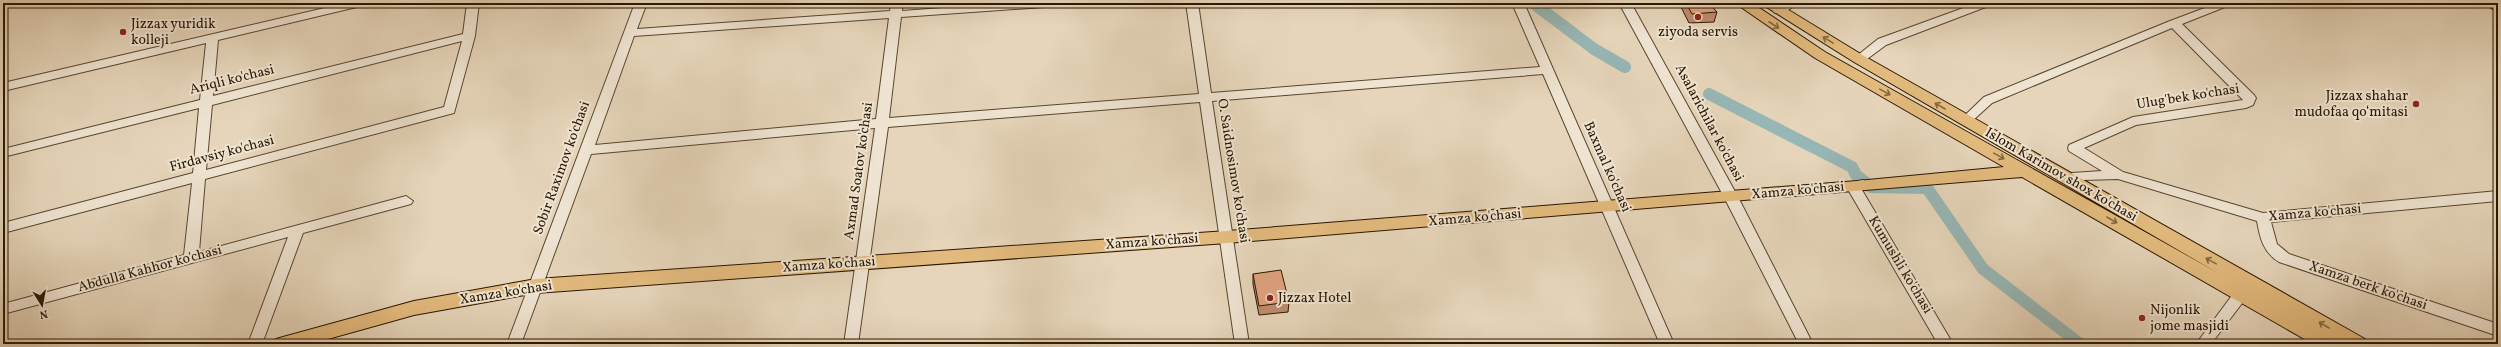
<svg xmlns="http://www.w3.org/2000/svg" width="2501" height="347" viewBox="0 0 2501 347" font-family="Vollkorn,serif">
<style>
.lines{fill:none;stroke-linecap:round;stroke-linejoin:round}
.canal{stroke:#97b7b6;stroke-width:12}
.minor-casing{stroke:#58462f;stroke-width:2}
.major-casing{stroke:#291701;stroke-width:2}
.minor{fill:#efe4d2;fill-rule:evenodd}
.major{fill:#e3ba7d;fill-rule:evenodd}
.wall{fill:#c18c6d;stroke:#291701}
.shaded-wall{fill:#9d7259;stroke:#291701}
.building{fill:#e0a37f;stroke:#291701}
.oneway{stroke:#86683f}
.poi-dot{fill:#8f2418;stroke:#efe4d2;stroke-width:1.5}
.labels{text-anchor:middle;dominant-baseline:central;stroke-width:4;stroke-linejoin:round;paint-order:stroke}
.poi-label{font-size:14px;fill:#291701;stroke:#efe4d2;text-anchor:start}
.street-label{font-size:14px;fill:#291701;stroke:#efe4d2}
</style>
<rect width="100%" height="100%" fill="#e6d5ba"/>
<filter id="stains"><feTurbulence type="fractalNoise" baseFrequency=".005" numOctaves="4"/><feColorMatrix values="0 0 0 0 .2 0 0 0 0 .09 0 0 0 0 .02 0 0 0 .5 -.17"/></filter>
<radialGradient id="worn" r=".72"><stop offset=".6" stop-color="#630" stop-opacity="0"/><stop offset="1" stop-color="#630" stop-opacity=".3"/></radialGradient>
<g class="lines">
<g class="canal">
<polyline points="1533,3 1594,49 1625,67"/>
<polyline points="1709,94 1852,167 1856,175 1871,187 1927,188 1983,269 2080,344"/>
</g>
<defs>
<g id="minor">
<path d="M 346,3 L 367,3 L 365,5 L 218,40 L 213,96 L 463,34 L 467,3 L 479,3 L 475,36 L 454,113 L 205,179 L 199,252 L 406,196 L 413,201 L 411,204 L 303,233 L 262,344 L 248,344 L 288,237 L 3,314 L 3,304 L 184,255 L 192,183 L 3,233 L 3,223 L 193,173 L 199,108 L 3,157 L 3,149 L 200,100 L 206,43 L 3,91 L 3,83 ZM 462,41 L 444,107 L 206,170 L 212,105 Z"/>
<path d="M 635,3 L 647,3 L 637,29 L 890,11 L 891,3 L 903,3 L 902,11 L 1010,3 L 1064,3 L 1058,6 L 901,17 L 889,118 L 1199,94 L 1186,3 L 1198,3 L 1211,93 L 1540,67 L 1512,3 L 1524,3 L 1674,344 L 1660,344 L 1543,74 L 1212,101 L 1249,344 L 1235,344 L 1200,102 L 888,127 L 858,344 L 844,344 L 875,128 L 591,154 L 521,344 L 507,344 ZM 889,18 L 876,119 L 595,145 L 634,36 Z"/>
<polygon points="1619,3 1631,3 1738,197 1813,344 1799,344 1724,197"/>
<polygon points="1785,3 1799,3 1783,13 1775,13 1773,11"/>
<polygon points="1977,3 1993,3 1991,5 1886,45 1863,62 1855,62 1853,59 1878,39"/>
<path d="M 2218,3 L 2235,3 L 2182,24 L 2254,95 L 2256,98 L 2253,105 L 2246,108 L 2136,125 L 2084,148 L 2123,172 L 2263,213 L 2498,191 L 2498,201 L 2271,222 L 2277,244 L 2289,254 L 2498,324 L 2498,336 L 2279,262 C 2263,252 2260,238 2257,221 L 2118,179 L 2083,180 L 2087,186 L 2085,189 L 2075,189 L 2069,181 L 2072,173 L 2102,171 L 2069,151 L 2068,148 L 2069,145 L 2133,117 L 2243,100 L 2172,28 L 1992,103 L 1970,123 L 1962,123 L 1960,120 L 1984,97 L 2170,21 Z"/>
<polygon points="1863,180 1870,185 1868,188 1862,190 1953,344 1938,344 1846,186 1848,183"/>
<polygon points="2248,283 2253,284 2255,288 2246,298 2211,344 2196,344 2236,290"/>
</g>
<polygon id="major" points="1735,3 1752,3 1825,52 2218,273 1854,62 1760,3 1777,3 1864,56 2365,339 2368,344 2342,344 2337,341 2339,344 2313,344 2022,177 1227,243 536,293 414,315 310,344 273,344 276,339 283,337 414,301 536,279 1227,231 1857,181 2004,167 1815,58"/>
</defs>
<use href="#minor" class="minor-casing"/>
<use href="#major" class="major-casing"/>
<use href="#minor" class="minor"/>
<use href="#major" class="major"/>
</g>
<g class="wall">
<polygon points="1679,3 1714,3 1713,8 1717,12 1714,22 1689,23"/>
<polygon points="2484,3 2498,3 2498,14"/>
<polygon points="1253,274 1289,302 1288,312 1259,315 1253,284"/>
</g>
<polygon class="shaded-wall" points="1709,3 1714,3 1712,11"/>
<g class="building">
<polygon points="1686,3 1710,3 1709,3 1717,12 1692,14"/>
<polygon points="1281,270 1289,302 1259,306 1253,274"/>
</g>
<defs><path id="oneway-shaft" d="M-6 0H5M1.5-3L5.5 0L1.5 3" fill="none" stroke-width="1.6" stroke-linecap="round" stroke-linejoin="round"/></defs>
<g class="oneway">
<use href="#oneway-shaft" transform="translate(1774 25) rotate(33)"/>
<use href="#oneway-shaft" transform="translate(1828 40) rotate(-149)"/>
<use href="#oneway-shaft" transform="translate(1885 92) rotate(29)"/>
<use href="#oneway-shaft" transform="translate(1940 106) rotate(-150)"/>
<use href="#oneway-shaft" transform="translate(1999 156) rotate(29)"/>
<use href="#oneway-shaft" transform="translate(2112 220) rotate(30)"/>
<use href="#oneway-shaft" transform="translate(2211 261) rotate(-151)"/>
<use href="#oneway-shaft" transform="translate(2324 325) rotate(-150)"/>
</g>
<g class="poi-dot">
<circle cx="1698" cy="17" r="4"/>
<circle cx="123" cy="32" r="4"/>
<circle cx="2416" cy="104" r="4"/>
<circle cx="1270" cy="298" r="4"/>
<circle cx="2142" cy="318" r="4"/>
</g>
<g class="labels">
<g class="poi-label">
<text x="131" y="24">Jizzax yuridik<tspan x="131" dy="16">kolleji</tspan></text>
<text x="1698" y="32" text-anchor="middle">ziyoda servis</text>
<text x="2408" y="96" text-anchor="end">Jizzax shahar<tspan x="2408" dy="16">mudofaa qoʻmitasi</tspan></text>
<text x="1278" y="298">Jizzax Hotel</text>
<text x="2150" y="310">Nijonlik<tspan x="2150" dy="16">jome masjidi</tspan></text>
</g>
<g class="street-label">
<text transform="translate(232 80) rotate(-14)">Ariqli ko'chasi</text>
<text transform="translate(2188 97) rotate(-9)">Ulug'bek ko'chasi</text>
<text transform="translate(1709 123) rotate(62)">Asalarichilar ko'chasi</text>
<text transform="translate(222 154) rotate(-15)">Firdavsiy ko'chasi</text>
<text transform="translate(1607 167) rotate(66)">Baxmal ko'chasi</text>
<text transform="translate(562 168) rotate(-70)">Sobir Raximov ko'chasi</text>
<text transform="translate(859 171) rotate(-82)">Axmad Soatov ko'chasi</text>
<text transform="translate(1233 171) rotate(81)">O. Saidnosimov ko'chasi</text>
<text transform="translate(2061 175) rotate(30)">Islom Karimov shox ko'chasi</text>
<text transform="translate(1798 191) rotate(-5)">Xamza ko'chasi</text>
<text transform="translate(2315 213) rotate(-5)">Xamza ko'chasi</text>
<text transform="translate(1475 218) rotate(-5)">Xamza ko'chasi</text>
<text transform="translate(1152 242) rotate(-4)">Xamza ko'chasi</text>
<text transform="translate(829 265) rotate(-4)">Xamza ko'chasi</text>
<text transform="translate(1900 265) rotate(59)">Kumushli ko'chasi</text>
<text transform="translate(150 269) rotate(-15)">Abdulla Kahhor ko'chasi</text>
<text transform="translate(2368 286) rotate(19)">Xamza berk ko'chasi</text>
<text transform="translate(506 293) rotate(-9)">Xamza ko'chasi</text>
</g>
</g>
<rect width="2501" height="347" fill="none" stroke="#e6d5ba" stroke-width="16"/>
<rect x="4" y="4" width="2493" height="339" fill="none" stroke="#291701" stroke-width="2"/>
<rect x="8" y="8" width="2485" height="331" fill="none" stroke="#291701"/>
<g transform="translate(42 305) rotate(169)" stroke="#efe4d2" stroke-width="3" paint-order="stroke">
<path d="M0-3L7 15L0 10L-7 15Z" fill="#291701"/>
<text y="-6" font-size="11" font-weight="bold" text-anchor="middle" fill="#291701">N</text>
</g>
<rect width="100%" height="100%" filter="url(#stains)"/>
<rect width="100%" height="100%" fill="url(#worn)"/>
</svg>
